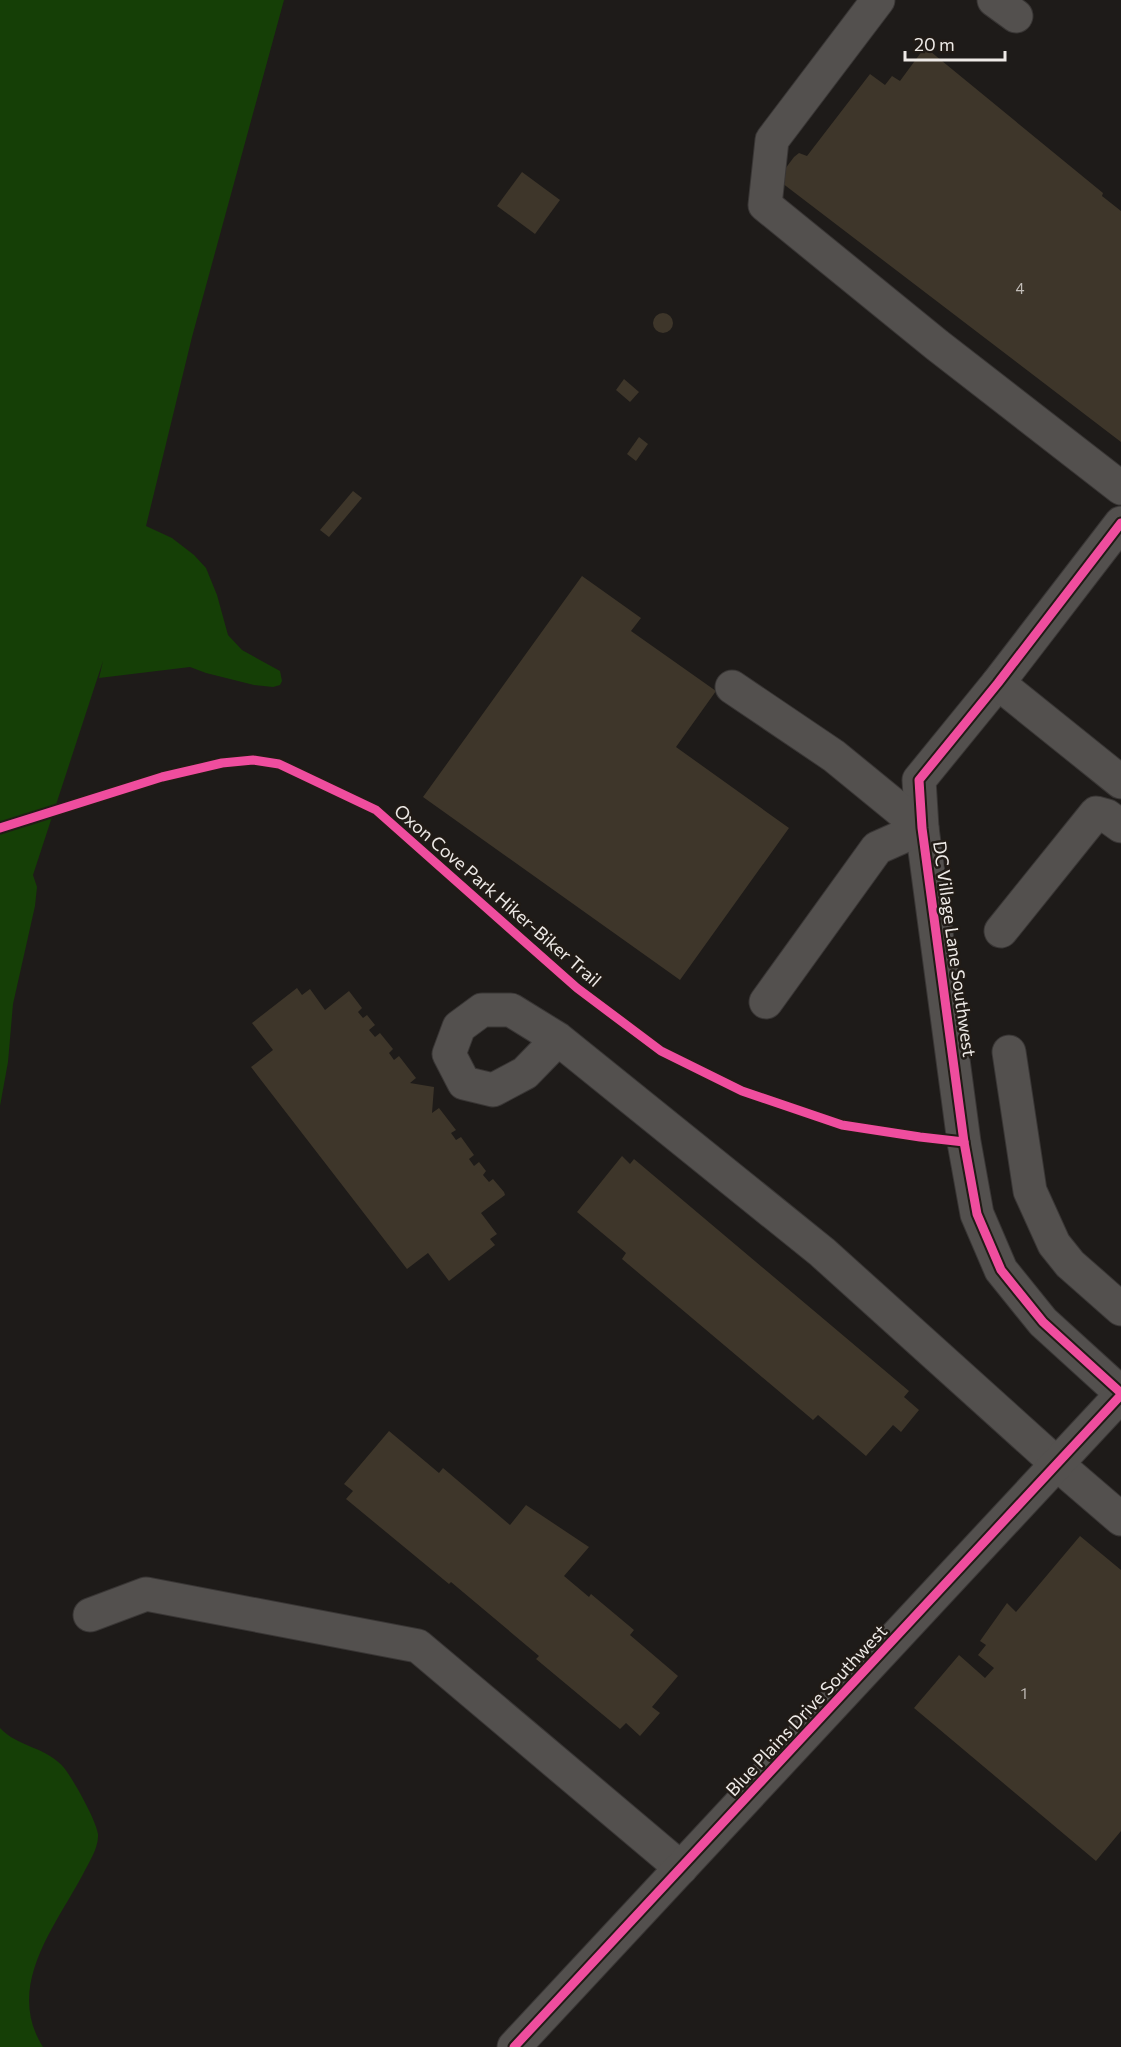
<svg xmlns="http://www.w3.org/2000/svg" width="1121" height="2047" viewBox="0 0 1121 2047" font-family="Commissioner,sans-serif">
<style>
.green{fill:#153f06}
.building{fill:#3e362a}
.lines{fill:none;stroke-linecap:round;stroke-linejoin:round}
.minor-casing{stroke:#393635;stroke-width:35}
.minor{stroke:#53504e;stroke-width:33}
.cycleway-casing{stroke:#211b16;stroke-width:13}
.cycleway{stroke:#ef4d9e;stroke-width:9}
.labels{text-anchor:middle;dominant-baseline:central;stroke-width:5;stroke-linejoin:round;paint-order:stroke}
.number-label{font-size:15px;fill:#c1bcb7}
.street-label{font-size:18px;fill:#ede9e6;stroke:#211b16}
</style>
<rect width="100%" height="100%" fill="#1e1b19"/>
<g class="green">
<polygon points="0,0 284,0 192,337 146,526 172,538 194,555 206,568 217,595 228,635 242,650 280,671 282,681 280,685 273,687 254,685 206,673 190,667 99,678 103,661 33,875 37,887 35,906 13,1004 8,1062 0,1106"/>
<path d="M 0,1728 C 17,1747 48,1747 65,1769 C 74,1781 96,1820 98,1834 C 99,1848 88,1864 82,1876 C 54,1928 5,1987 43,2047 L 0,2047 Z"/>
</g>
<g class="building">
<polygon points="925,47 1103,193 1102,196 1121,211 1121,442 782,183 782,173 794,157 799,153 807,156 870,74 885,85 892,76 900,81"/>
<polygon points="522,172 560,200 535,234 497,206"/>
<circle cx="663" cy="323" r="10"/>
<polygon points="624,379 639,392 630,402 616,390"/>
<polygon points="639,437 648,444 636,461 627,454"/>
<polygon points="353,491 362,498 329,537 320,530"/>
<polygon points="582,576 641,618 631,631 716,691 676,747 789,828 680,980 423,797"/>
<polygon points="297,988 302,995 310,989 325,1010 349,991 362,1008 358,1012 363,1018 367,1015 375,1025 369,1030 375,1037 380,1033 393,1049 389,1053 394,1060 399,1056 416,1078 410,1083 434,1087 432,1113 439,1108 456,1130 451,1133 456,1140 461,1137 474,1155 469,1159 474,1166 479,1162 486,1171 483,1175 489,1182 493,1179 504,1192 505,1195 481,1213 497,1234 490,1239 495,1245 449,1281 428,1253 407,1269 251,1067 273,1050 252,1023"/>
<polygon points="622,1156 630,1164 634,1159 909,1391 904,1397 919,1410 901,1432 893,1425 866,1456 818,1415 813,1420 622,1259 626,1253 577,1212"/>
<polygon points="389,1431 439,1473 443,1468 510,1525 526,1505 589,1547 564,1576 589,1597 591,1594 634,1630 630,1635 678,1676 652,1707 660,1713 640,1736 626,1723 620,1729 536,1659 539,1656 451,1582 449,1584 346,1499 353,1491 344,1484"/>
<polygon points="1080,1536 1121,1570 1121,1831 1096,1861 914,1708 959,1655 985,1678 994,1668 978,1655 986,1645 980,1641 1007,1603 1016,1612"/>
</g>
<g class="lines">
<defs>
<g id="minor">
<polyline points="878,0 772,140 765,205 937,345 1121,488"/>
<polyline points="994,0 1016,16"/>
<polyline points="1121,523 998,683 919,780 922,828 964,1142 977,1214 1001,1270 1043,1322 1121,1393"/>
<polyline points="998,683 1121,782"/>
<polyline points="732,687 834,756 922,828 877,848 766,1002"/>
<polyline points="1001,931 1096,813 1107,816 1121,826"/>
<polyline points="558,1039 525,1073 493,1090 464,1083 449,1054 459,1027 482,1010 511,1010 558,1039 822,1252 1057,1464 1121,1519"/>
<polyline points="1009,1052 1030,1191 1054,1244 1070,1264 1121,1309"/>
<polyline points="90,1615 146,1594 418,1646 681,1868"/>
<polyline points="514,2047 1121,1395"/>
</g>
</defs>
<use href="#minor" class="minor-casing"/>
<use href="#minor" class="minor"/>
<defs>
<g id="cycleway">
<polyline points="1121,523 998,683 919,780 922,828 964,1142 977,1214 1001,1270 1043,1322 1121,1393"/>
<polyline points="0,828 162,777 222,763 253,760 279,764 376,810 577,988 661,1051 742,1091 842,1125 920,1137 964,1142"/>
<polyline points="514,2047 1121,1395"/>
</g>
</defs>
<use href="#cycleway" class="cycleway-casing"/>
<use href="#cycleway" class="cycleway"/>
</g>
<g class="labels">
<g class="number-label">
<text x="1020" y="288">4</text>
<text x="1024" y="1693">1</text>
</g>
<g class="street-label">
<text transform="translate(498 895) rotate(41)">Oxon Cove Park Hiker-Biker Trail</text>
<text transform="translate(955 949) rotate(82)">DC Village Lane Southwest</text>
<text transform="translate(806 1710) rotate(-47)">Blue Plains Drive Southwest</text>
</g>
</g>
<path d="M905 51v9h100v-9" fill="none" stroke="#ede9e6" stroke-width="3"/>
<text x="914" y="51" font-size="18" fill="#ede9e6" stroke="#211b16" stroke-width="4.5" paint-order="stroke">20 m</text>
</svg>
